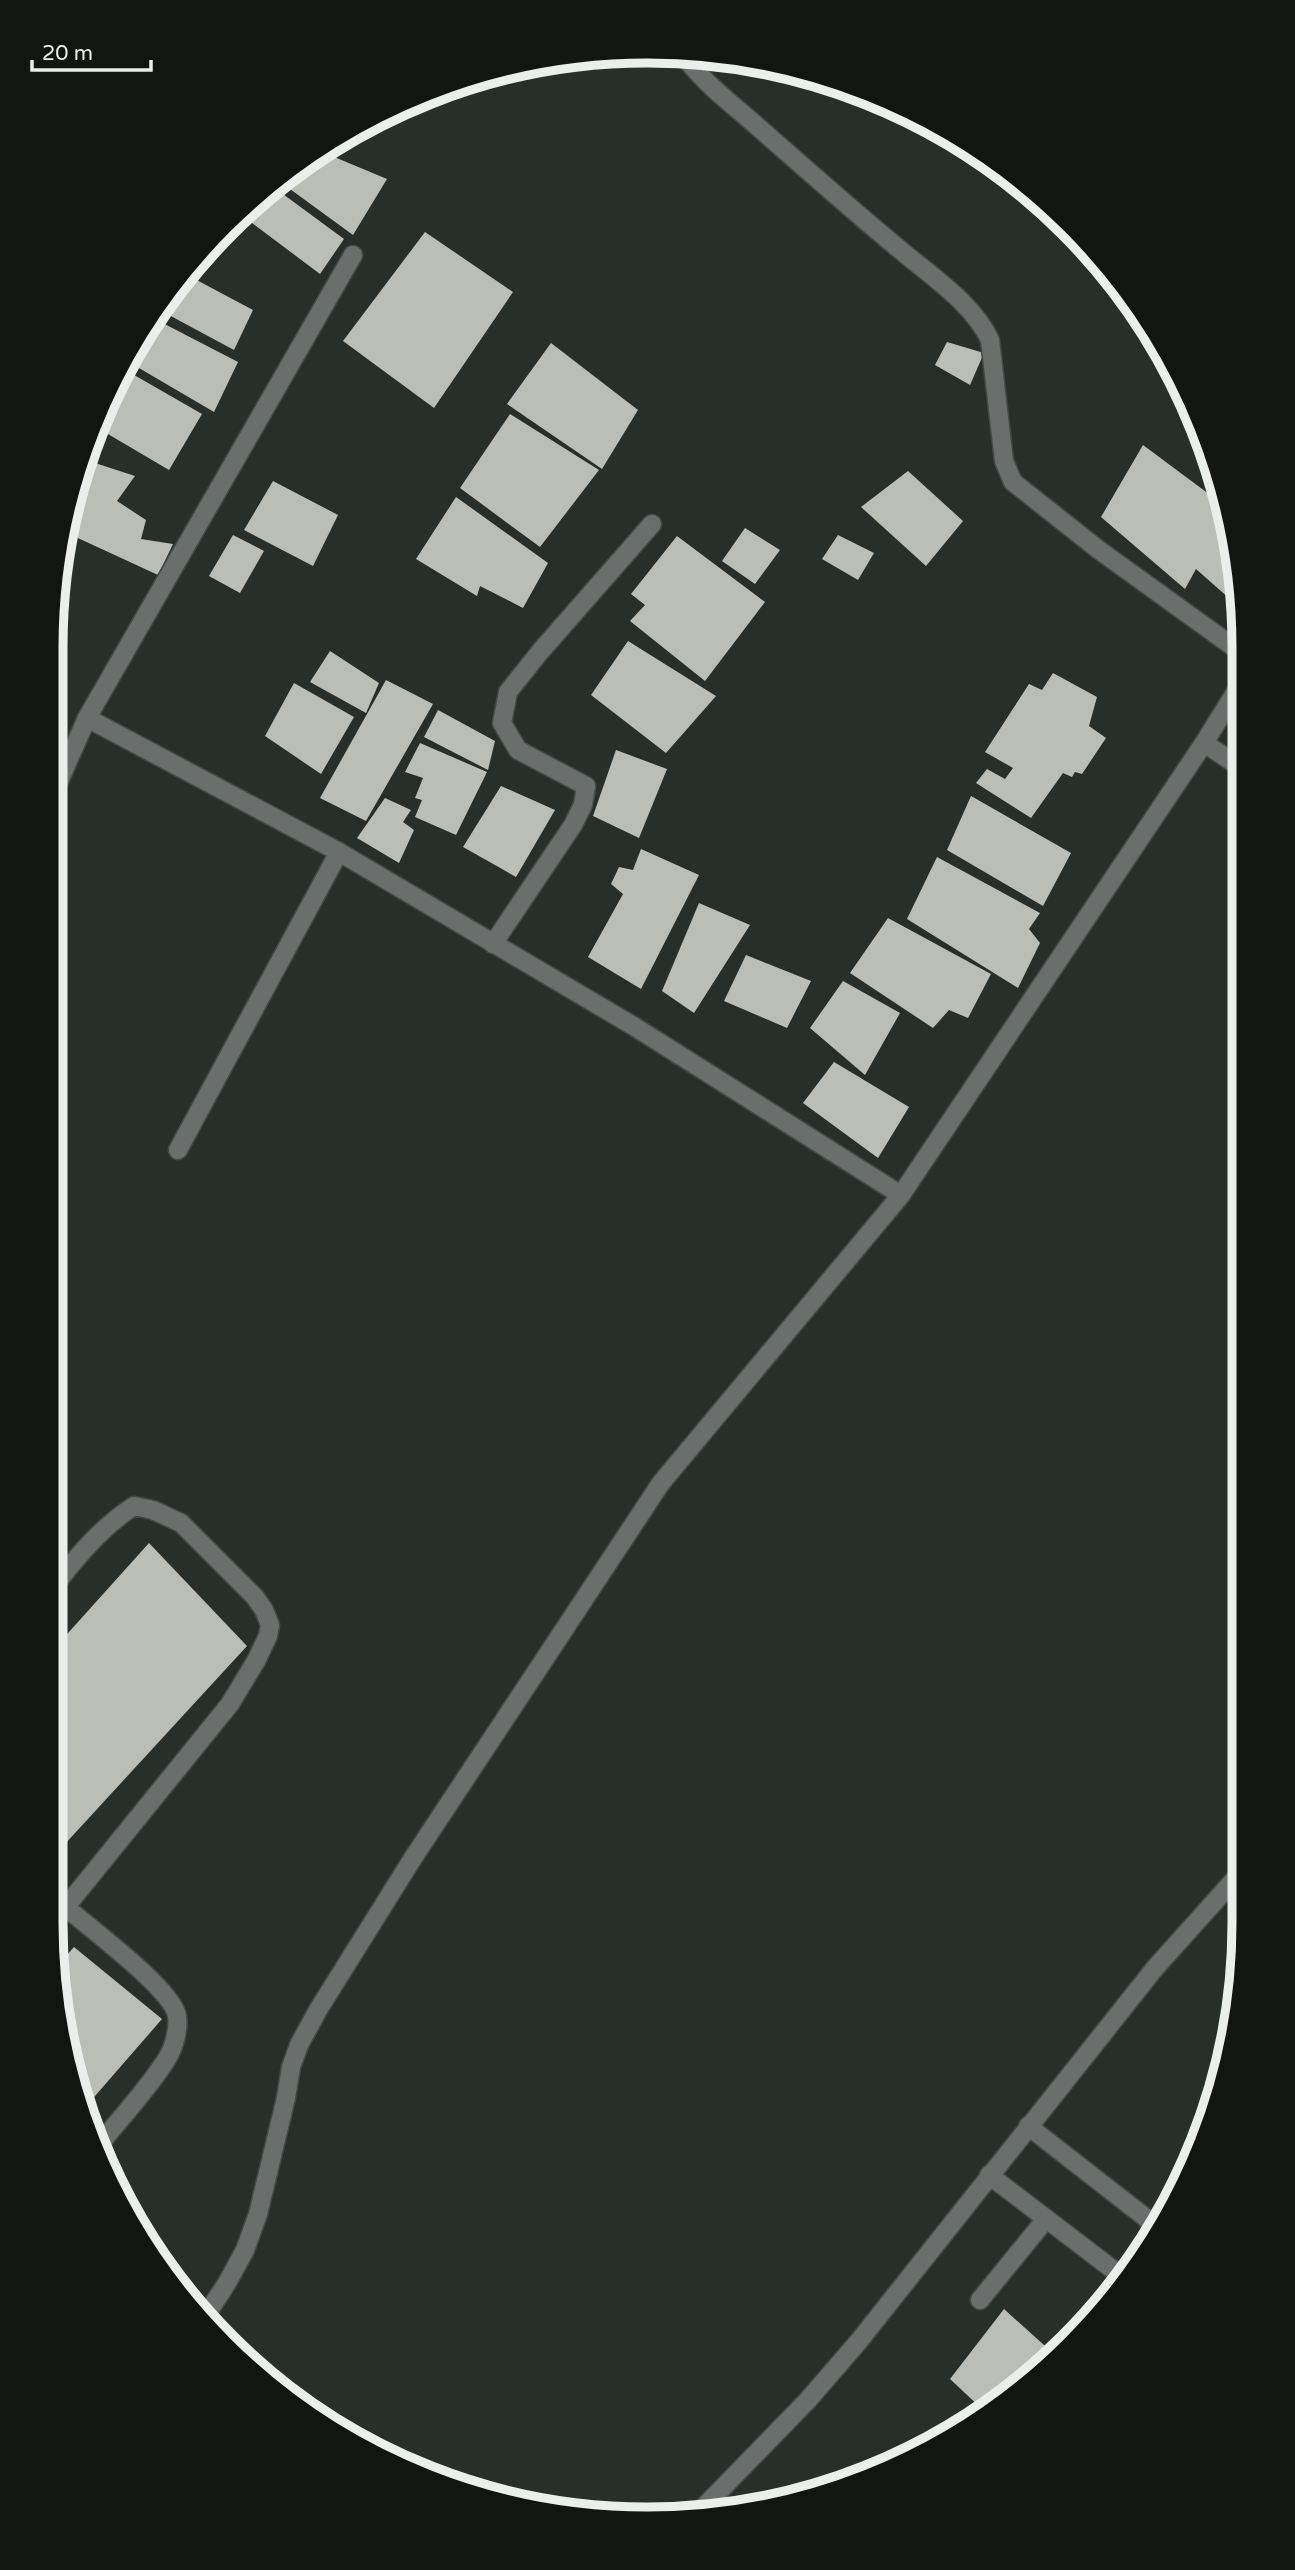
<svg xmlns="http://www.w3.org/2000/svg" width="1295" height="2570" viewBox="0 0 1295 2570" font-family="'Varela Round',sans-serif">
<style>
.building{fill:#bbbeb7}
.lines{fill:none;stroke-linecap:round;stroke-linejoin:round}
.lane-casing{stroke:#434945;stroke-width:21}
.street-casing{stroke:#434945;stroke-width:21}
.lane{stroke:#6a6e6d;stroke-width:18}
.street{stroke:#6a6e6d;stroke-width:18}
.rim{fill:none;stroke:#ebefec;stroke-width:9}
</style>
<rect width="100%" height="100%" fill="#282e2a"/>
<g class="building">
<polygon points="433,93 421,110 410,103 427,95"/>
<polygon points="320,151 387,179 353,235 279,181"/>
<polygon points="272,186 344,239 320,274 240,214 254,199"/>
<polygon points="425,232 513,292 434,408 343,341"/>
<polygon points="191,277 253,310 234,350 167,314"/>
<polygon points="153,318 238,362 214,412 127,361"/>
<polygon points="947,342 984,353 970,385 935,365"/>
<polygon points="551,343 638,410 602,469 507,404"/>
<polygon points="122,368 202,414 169,470 96,427 112,384"/>
<polygon points="510,414 599,470 540,547 460,488"/>
<polygon points="1143,445 1221,503 1239,570 1239,607 1196,569 1185,589 1101,517"/>
<polygon points="95,463 135,476 117,501 146,520 141,539 173,544 158,575 67,533"/>
<polygon points="908,471 963,521 926,566 861,507"/>
<polygon points="273,481 338,515 313,566 244,530"/>
<polygon points="456,497 548,563 523,608 480,586 477,596 416,559"/>
<polygon points="745,528 780,550 755,584 722,561"/>
<polygon points="233,535 264,551 240,593 209,576"/>
<polygon points="838,535 874,553 858,580 822,559"/>
<polygon points="677,536 765,602 705,681 630,621 645,605 631,594"/>
<polygon points="628,641 716,696 666,753 591,695"/>
<polygon points="330,651 379,683 366,713 310,682"/>
<polygon points="1053,673 1097,697 1089,726 1106,738 1082,774 1075,772 1072,777 1063,773 1031,818 976,783 987,769 1005,779 1013,768 985,752 1029,684 1042,690"/>
<polygon points="386,680 433,704 366,821 320,798"/>
<polygon points="294,683 354,717 321,774 265,736"/>
<polygon points="438,710 495,741 488,770 424,737"/>
<polygon points="420,743 487,772 456,835 415,817 422,800 415,798 423,778 405,772"/>
<polygon points="616,750 667,769 639,838 593,816"/>
<polygon points="501,786 555,810 516,877 463,847"/>
<polygon points="971,796 1071,853 1043,906 947,850"/>
<polygon points="385,798 411,810 403,822 414,830 399,863 357,838"/>
<polygon points="641,849 699,875 641,989 588,957 623,894 611,884 619,867 633,870"/>
<polygon points="937,857 1040,913 1029,929 1040,943 1018,988 907,919"/>
<polygon points="699,903 750,925 694,1013 662,991"/>
<polygon points="888,918 991,974 968,1018 949,1010 933,1028 850,973"/>
<polygon points="746,955 811,981 787,1028 724,1001"/>
<polygon points="843,981 900,1013 865,1075 810,1028"/>
<polygon points="834,1062 909,1107 878,1158 803,1103"/>
<polygon points="149,1543 247,1646 64,1845 51,1833 51,1652"/>
<polygon points="74,1947 162,2019 82,2111 58,1965"/>
<polygon points="1004,2309 1055,2355 981,2408 950,2379"/>
</g>
<g class="lines">
<defs>
<g id="lane">
<path d="M 51,1590 C 75,1559 101,1527 134,1506 L 153,1510 L 181,1523 L 255,1597 L 264,1610 L 270,1625 L 268,1636 L 256,1661 L 230,1704 L 51,1925"/>
<path d="M 51,1895 C 75,1917 173,1988 177,2016 C 179,2028 174,2047 168,2057 C 150,2087 121,2117 99,2145"/>
<polyline points="1028,2126 1155,2225"/>
<polyline points="989,2175 1120,2275"/>
<polyline points="980,2300 1046,2219"/>
</g>
<g id="street">
<path d="M 681,52 C 701,81 732,104 758,127 C 806,169 854,212 904,253 C 934,278 973,304 990,340 L 1004,461 L 1013,482 L 1099,550 L 1239,651"/>
<polyline points="87,718 339,852 635,1027 901,1195"/>
<polyline points="1204,743 1240,767"/>
<polyline points="52,797 87,718 353,255"/>
<polyline points="493,944 573,825 583,805 586,786 518,750 502,723 508,692 539,653 652,524"/>
<polyline points="178,1150 339,852"/>
<polyline points="204,2318 227,2283 245,2250 258,2214 286,2098 291,2067 299,2045 318,2010 413,1858 661,1483 901,1195 1204,743 1240,685"/>
<polyline points="698,2513 808,2400 859,2341 1155,1968 1243,1870"/>
</g>
</defs>
<use href="#lane" class="lane-casing"/>
<use href="#street" class="street-casing"/>
<use href="#lane" class="lane"/>
<use href="#street" class="street"/>
</g>
<path d="M0 0H1295V2570H0ZM647 63H648A584 584 0 0 1 1232 647V1923A584 584 0 0 1 648 2507H647A584 584 0 0 1 63 1923V647A584 584 0 0 1 647 63Z" fill="#131513" fill-rule="evenodd"/>
<path class="rim" d="M647 63H648A584 584 0 0 1 1232 647V1923A584 584 0 0 1 648 2507H647A584 584 0 0 1 63 1923V647A584 584 0 0 1 647 63Z"/>
<path d="M32 60v10h119v-10" fill="none" stroke="#ebefec" stroke-width="3.5"/>
<text x="42" y="60" font-size="21" fill="#ebefec" stroke="#131513" stroke-width="5" paint-order="stroke">20 m</text>
</svg>
